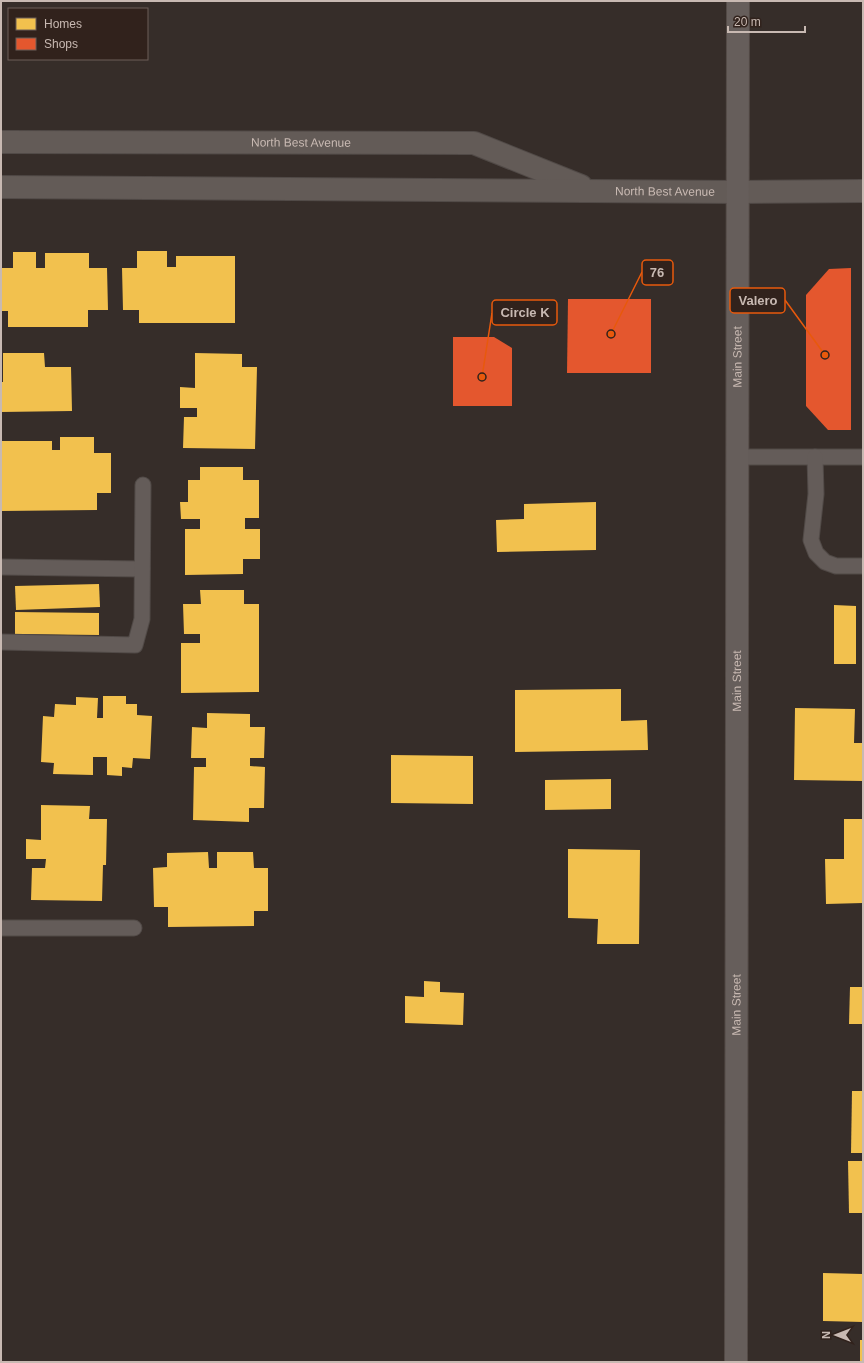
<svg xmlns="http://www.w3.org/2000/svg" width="864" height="1363" viewBox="0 0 864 1363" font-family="Helvetica,sans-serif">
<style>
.homes{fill:#f2c14e}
.shops{fill:#e4572e}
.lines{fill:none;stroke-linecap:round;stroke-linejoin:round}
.lane-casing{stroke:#514a47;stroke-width:17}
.secondary-casing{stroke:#514a47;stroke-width:24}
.primary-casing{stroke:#534a46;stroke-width:24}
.lane{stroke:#645c59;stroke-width:15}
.secondary{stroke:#635b57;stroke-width:22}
.primary{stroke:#665e5b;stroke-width:22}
.labels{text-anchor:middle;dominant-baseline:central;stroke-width:4;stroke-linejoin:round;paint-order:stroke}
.street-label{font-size:12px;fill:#c8b9b2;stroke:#31221c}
.leader{fill:none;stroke:#e8590c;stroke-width:1.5}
.callout-dot{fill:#e8590c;stroke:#31221c;stroke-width:1.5}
.callout{fill:#31221c;stroke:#e8590c;stroke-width:1.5}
.callout-label{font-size:13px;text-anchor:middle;font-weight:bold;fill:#c8b9b2}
</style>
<rect width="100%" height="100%" fill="#362d29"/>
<g class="homes">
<polygon points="137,251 167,251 167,267 176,267 176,256 235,256 235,323 139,323 139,310 123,310 122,268 137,268"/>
<polygon points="13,252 36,252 36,268 45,268 45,253 89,253 89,268 107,268 108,310 88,310 88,327 8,327 8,311 1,311 1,268 13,268"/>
<polygon points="3,353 44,353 45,367 71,367 72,411 1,412 1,382 3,382"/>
<polygon points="195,353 242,354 242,367 257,367 255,449 183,448 184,417 197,417 197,408 180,408 180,387 195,388"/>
<polygon points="60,437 94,437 94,453 111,453 111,493 97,493 97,510 1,511 1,441 52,441 52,450 60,450"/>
<polygon points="200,467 243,467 243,480 259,480 259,518 245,518 245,529 260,529 260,559 243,559 243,574 185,575 185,529 200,529 200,519 181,519 180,502 188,502 188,480 200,480"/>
<polygon points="596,502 596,550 497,552 496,520 524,519 524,504"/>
<polygon points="99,584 100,607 16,610 15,586"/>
<polygon points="200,590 244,590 244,604 259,604 259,692 181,693 181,643 200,643 200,634 184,634 183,604 201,604"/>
<polygon points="834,605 856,606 856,664 834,664"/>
<polygon points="15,612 99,613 99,635 15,634"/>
<polygon points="621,689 621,721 647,720 648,750 515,752 515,690"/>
<polygon points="103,696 126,696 126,704 137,704 137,715 152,716 150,759 133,758 132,768 122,767 122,776 107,775 107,757 93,757 93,775 53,774 54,763 41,762 43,716 54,717 55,704 76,705 76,697 98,698 97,718 103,718"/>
<polygon points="795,708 855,709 854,743 863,743 863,781 794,780"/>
<polygon points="207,713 250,714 250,727 265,727 264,758 250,758 250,766 265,767 264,808 249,808 249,822 193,820 194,767 206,767 206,758 191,758 192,727 207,728"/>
<polygon points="391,755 473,756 473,804 391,803"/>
<polygon points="611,779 611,809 545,810 545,780"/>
<polygon points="41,805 90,806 89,819 107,819 106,865 103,865 102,901 31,900 32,868 45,868 46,859 26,859 26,839 41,840"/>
<polygon points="844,819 863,819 863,903 826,904 825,859 844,859"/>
<polygon points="568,849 640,850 639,944 597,944 598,919 568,918"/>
<polygon points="208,852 209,868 217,868 217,852 253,852 254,868 268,868 268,911 254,911 254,926 168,927 168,907 154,907 153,868 167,867 167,853"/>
<polygon points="424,981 440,982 440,992 464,993 463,1025 405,1023 405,996 424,997"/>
<polygon points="850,987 863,987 863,1024 849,1024"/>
<polygon points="852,1091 863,1091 863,1153 851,1153"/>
<polygon points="848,1161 863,1161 863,1213 849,1213"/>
<polygon points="823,1273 863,1274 863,1322 823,1321"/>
<rect x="860" y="1340" width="3" height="22"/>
</g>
<g class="shops">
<polygon points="851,268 851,430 828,430 806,406 806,295 829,269"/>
<polygon points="568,299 651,299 651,373 567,373"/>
<polygon points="453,337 494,337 512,348 512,406 453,406"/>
</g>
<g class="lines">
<defs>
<g id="lane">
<polyline points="738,457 863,457"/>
<polyline points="815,457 816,494 811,540 816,553 825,562 836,566 863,566"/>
<polyline points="1,567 142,569"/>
<polyline points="1,642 135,645 142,619 143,485"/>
<polyline points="1,928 134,928"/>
</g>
<g id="secondary">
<path id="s1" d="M 1,142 L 474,143 L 581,186"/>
<path id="s2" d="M 1,187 L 738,192 L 863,191"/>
</g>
<g id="primary">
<path id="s3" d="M 736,1362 L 738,1"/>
</g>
</defs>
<use href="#lane" class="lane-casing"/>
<use href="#secondary" class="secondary-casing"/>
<use href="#primary" class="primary-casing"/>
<use href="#lane" class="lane"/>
<use href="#secondary" class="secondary"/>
<use href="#primary" class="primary"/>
</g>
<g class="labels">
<g class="street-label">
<text stroke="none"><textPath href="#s1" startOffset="300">North Best Avenue</textPath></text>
<text stroke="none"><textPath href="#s2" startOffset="664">North Best Avenue</textPath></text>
<text stroke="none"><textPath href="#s3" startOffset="1005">Main Street</textPath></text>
<text stroke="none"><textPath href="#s3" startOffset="681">Main Street</textPath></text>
<text stroke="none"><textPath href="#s3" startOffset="357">Main Street</textPath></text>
</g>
</g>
<path class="leader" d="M611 334L642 272M825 355L785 300M482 377L492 313"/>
<g class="callout-dot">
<circle cx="611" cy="334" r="4"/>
<circle cx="825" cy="355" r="4"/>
<circle cx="482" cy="377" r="4"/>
</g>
<g class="callout">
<rect x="642" y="260" width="31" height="25" rx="4"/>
<rect x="730" y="288" width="55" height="25" rx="4"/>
<rect x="492" y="300" width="65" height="25" rx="4"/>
</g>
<g class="callout-label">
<text x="657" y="277">76</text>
<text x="758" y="305">Valero</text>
<text x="525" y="317">Circle K</text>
</g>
<rect width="864" height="1363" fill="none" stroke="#c8b9b2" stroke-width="4"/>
<rect x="8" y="8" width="140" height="52" fill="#31221c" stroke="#6d5e58"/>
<rect x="16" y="18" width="20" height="12" fill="#f2c14e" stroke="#6d5e58"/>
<text x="44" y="28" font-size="12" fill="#c8b9b2">Homes</text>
<rect x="16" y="38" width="20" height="12" fill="#e4572e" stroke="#6d5e58"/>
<text x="44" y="48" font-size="12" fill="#c8b9b2">Shops</text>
<g transform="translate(836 1335) rotate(270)" stroke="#31221c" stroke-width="3" paint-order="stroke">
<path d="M0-3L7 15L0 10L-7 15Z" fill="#c8b9b2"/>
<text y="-6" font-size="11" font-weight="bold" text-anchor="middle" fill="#c8b9b2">N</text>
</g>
<path d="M728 26v6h77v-6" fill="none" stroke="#c8b9b2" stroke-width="2"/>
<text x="734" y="26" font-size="12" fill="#c8b9b2" stroke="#31221c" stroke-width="3" paint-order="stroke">20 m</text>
</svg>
